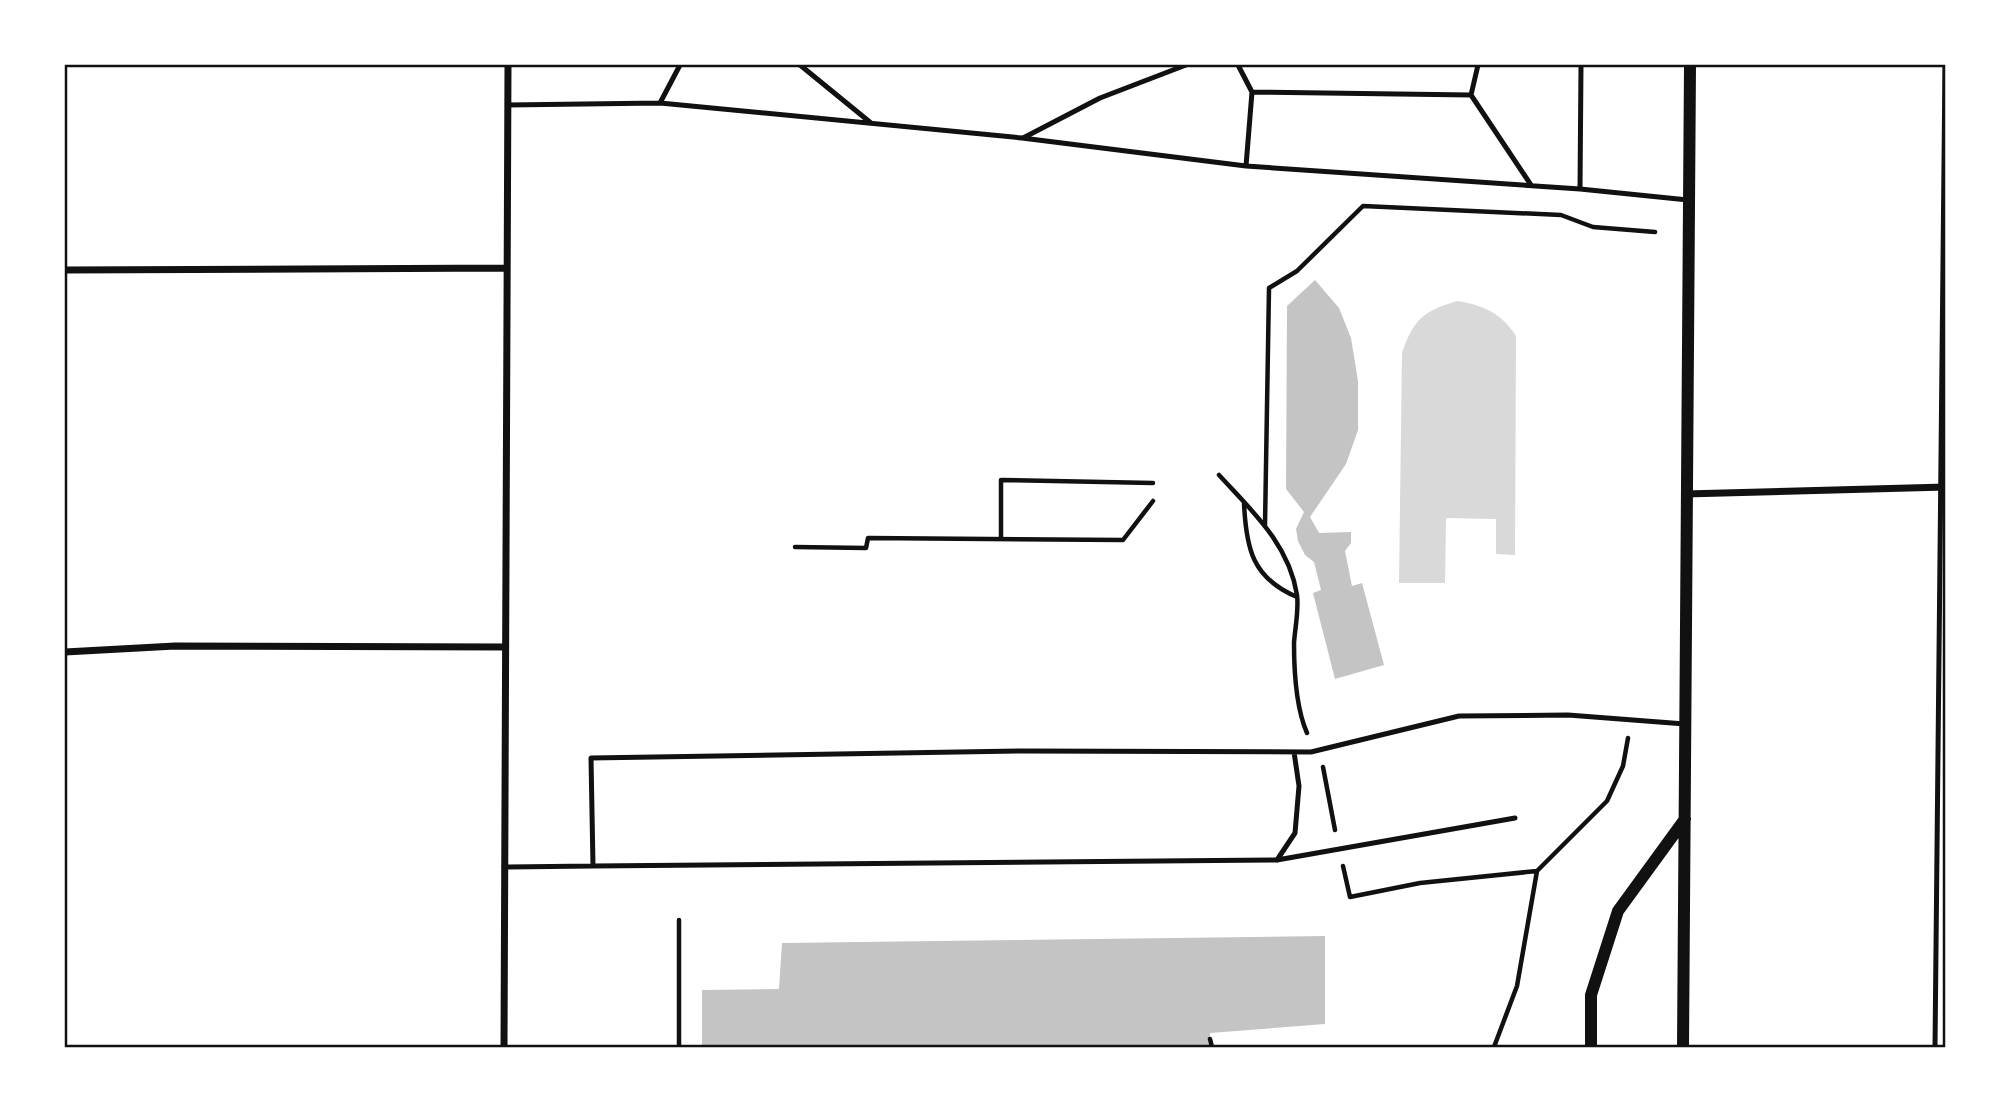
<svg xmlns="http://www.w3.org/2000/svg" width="2011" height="1112" font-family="'Roboto Condensed',sans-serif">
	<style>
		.water { fill: #d9d9d9 }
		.building { fill: #c4c4c4 }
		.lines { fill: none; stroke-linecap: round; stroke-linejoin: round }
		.path { stroke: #111; stroke-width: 4.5 }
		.service { stroke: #111; stroke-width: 5 }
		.minor { stroke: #111; stroke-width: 7 }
		.tertiary { stroke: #111; stroke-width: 12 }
		.neatline { fill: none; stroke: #111; stroke-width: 2.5 }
	</style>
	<rect width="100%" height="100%" fill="#fff"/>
	<path class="water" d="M1458 301C1485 306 1501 313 1516 336L1515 555 1496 554V519L1446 518 1445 583H1399L1402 353C1413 320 1424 310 1458 301Z"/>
	<path class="building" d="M1315 280 1339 308 1351 338 1358 381V430L1346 464 1310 517 1319 533 1351 532V543L1345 551 1352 586 1362 583 1384 665 1335 679 1313 593 1321 590 1314 562 1305 555 1298 541 1296 529 1304 512 1286 489 1287 306Z
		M1325 936V1024L1210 1033V1047H702V990L779 989 782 943Z"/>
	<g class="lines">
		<path class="path" d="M1219 475C1252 511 1289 544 1297 595 1299 610 1295 628 1294 643 1294 671 1296 708 1307 733
			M1244 503C1246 548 1252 578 1297 597
			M1265 525 1269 288 1297 271 1363 206 1561 215 1593 227 1655 232
			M1001 537V480L1153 483
			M795 547 866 548 868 538 1123 540 1153 501
			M1323 767 1335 830
			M1343 866 1350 897 1420 883 1537 871 1607 801 1623 766 1628 738
			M679 920V1047
			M1210 1039 1212 1047
			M1494 1047 1517 986 1537 871"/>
		<path class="service" d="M800 65 871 123
			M1238 65 1252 92 1246 166
			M1478 65 1471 95 1531 185
			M1252 92 1471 95
			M660 103 680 65
			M508 105 660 103 1022 138 1246 166 1580 189 1688 200
			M1023 138 1100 98 1186 65
			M1580 189 1581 65
			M1277 860 1295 833 1299 786 1294 752
			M593 866 1277 860 1515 818
			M504 867 593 866 591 758 1023 751 1311 752 1459 716 1568 715 1685 724
			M1935 1047 1945 65"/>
		<path class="minor" d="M65 270 507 268
			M1685 494 1946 487
			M65 652 175 646 505 647
			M504 1047 508 65"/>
		<path class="tertiary" d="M1591 1047V995L1618 911 1685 819
			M1683 1047 1690 65"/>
	</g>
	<rect width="2011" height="1112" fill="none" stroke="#ffffff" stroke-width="133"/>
	<rect x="66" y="66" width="1878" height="980" class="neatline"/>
</svg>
